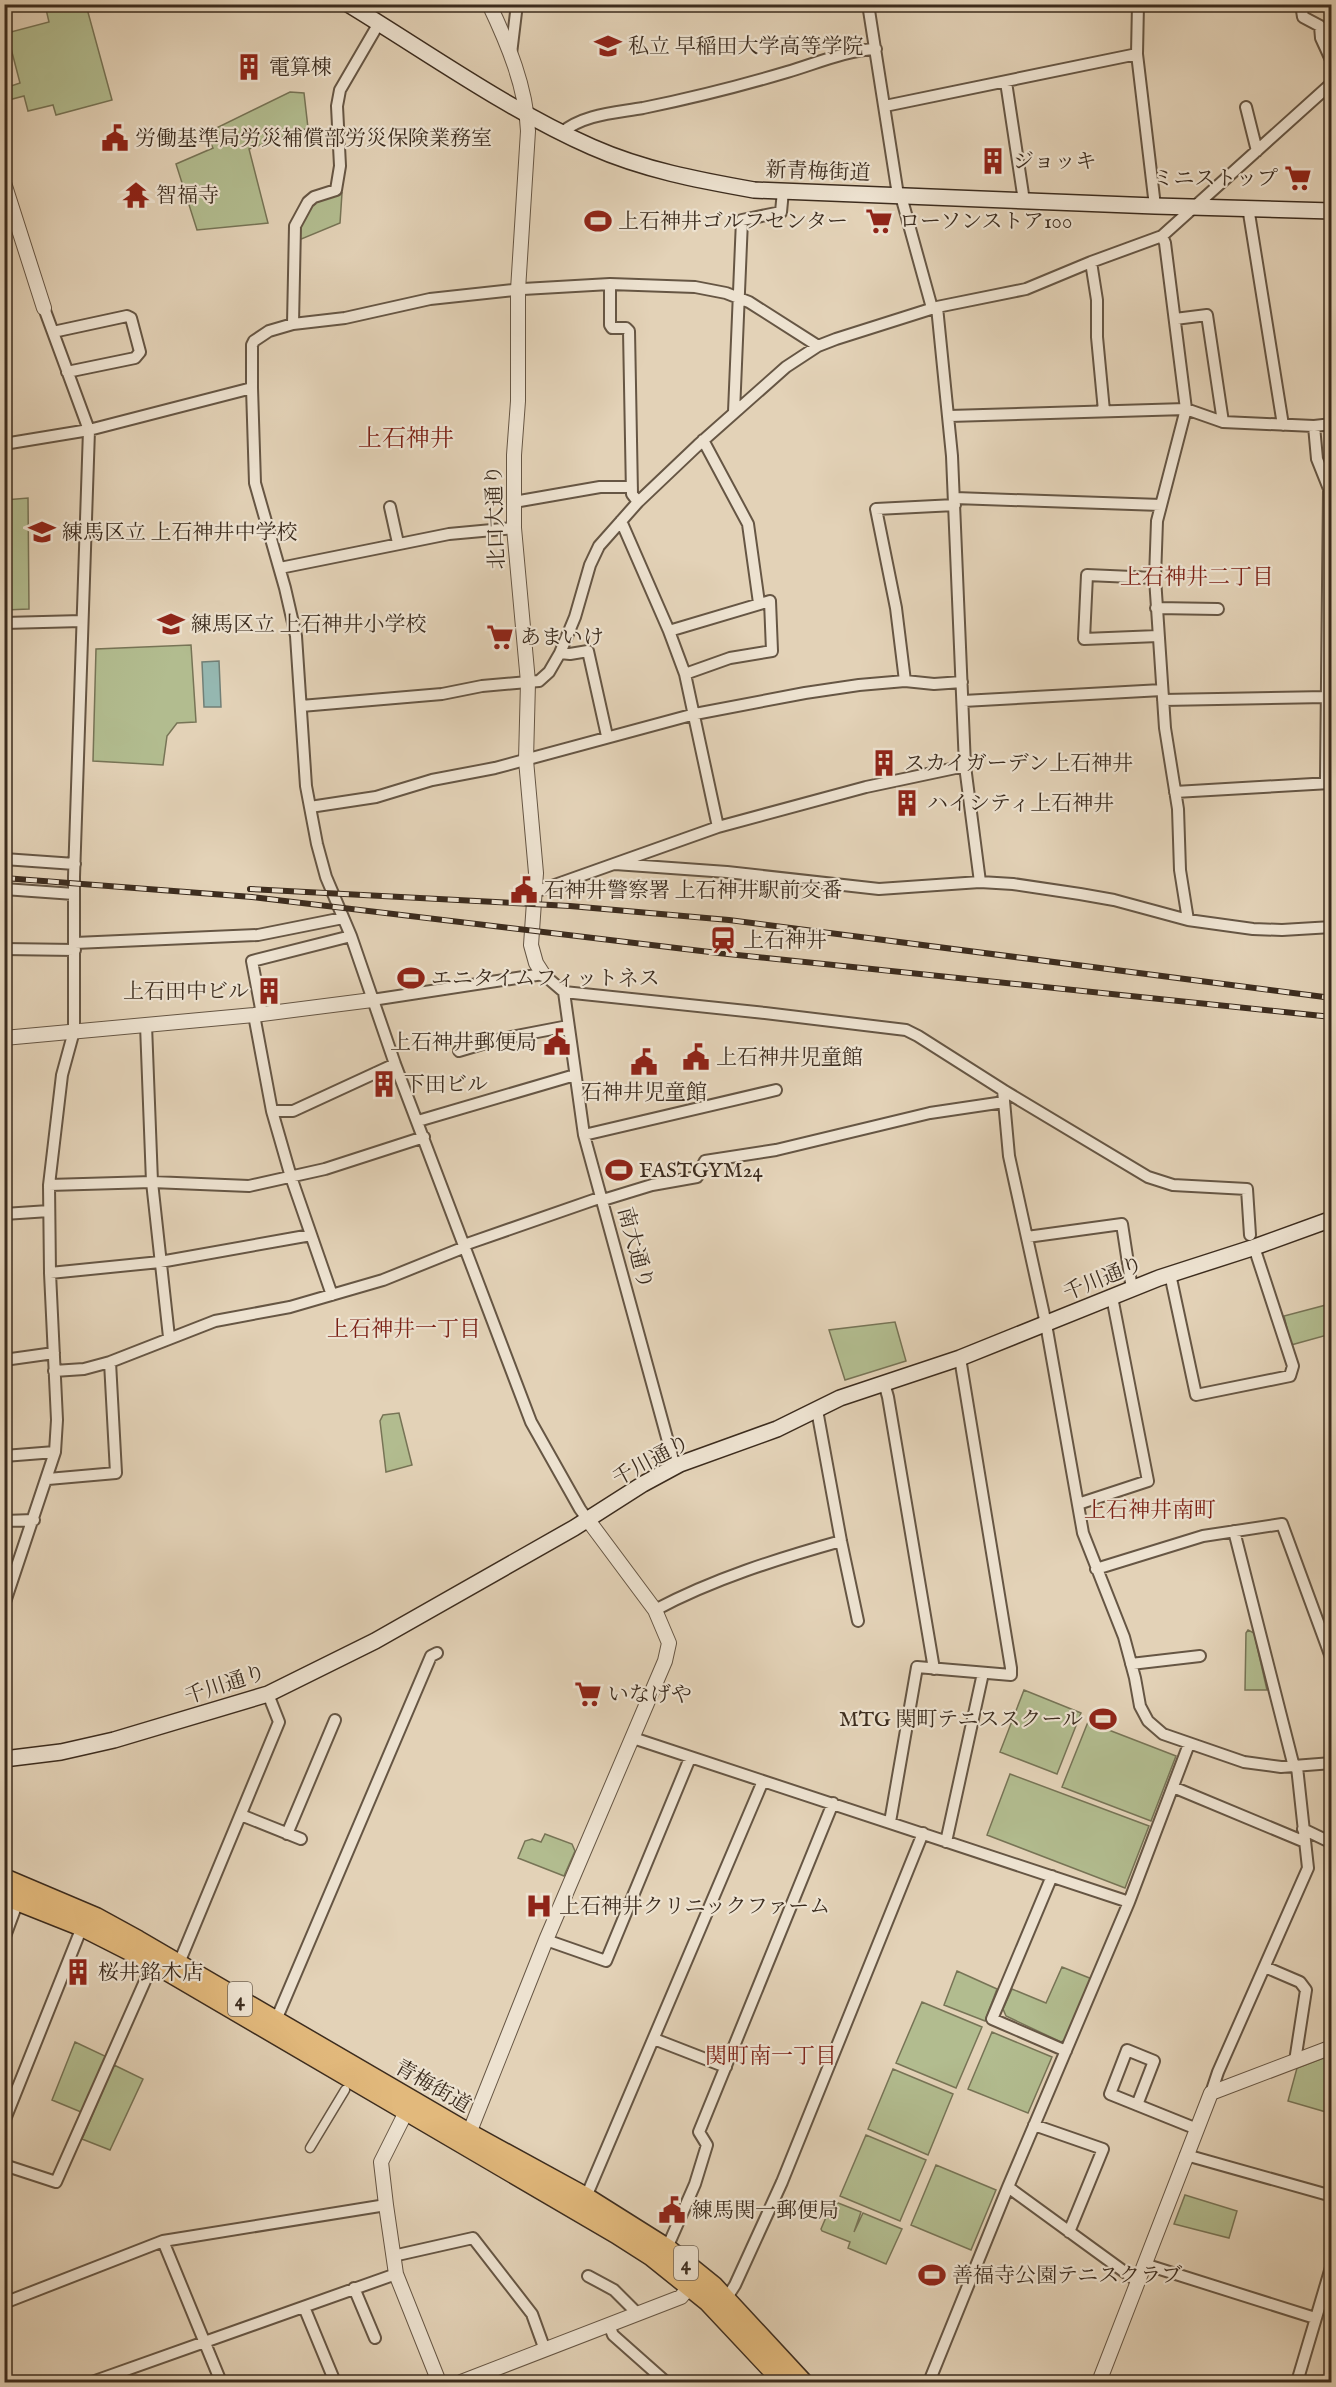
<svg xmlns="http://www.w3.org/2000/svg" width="1336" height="2387" font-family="'IM FELL English','Noto Serif JP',serif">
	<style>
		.green { fill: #b2bc8f; stroke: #777456; stroke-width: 1.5 }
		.water { fill: #95b7b0; stroke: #717f76; stroke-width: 1.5 }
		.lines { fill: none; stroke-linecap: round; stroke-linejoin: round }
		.pedestrian-casing { stroke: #665644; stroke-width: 11 }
		.minor-casing { stroke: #665644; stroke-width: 14 }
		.tertiary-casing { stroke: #665644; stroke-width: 16 }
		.secondary-casing { stroke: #3c2c1e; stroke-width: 18 }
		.primary-casing { stroke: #3c2c1e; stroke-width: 21 }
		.pedestrian { stroke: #ede2d0; stroke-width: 8 }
		.minor { stroke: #ede2d0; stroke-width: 10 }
		.tertiary { stroke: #ede2d0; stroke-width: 14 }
		.secondary { stroke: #ede2d0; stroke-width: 15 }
		.primary { stroke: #e2b97c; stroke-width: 18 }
		.rail-casing { stroke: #3c2c1e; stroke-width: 6 }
		.rail { stroke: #ede2d0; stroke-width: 4; stroke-dasharray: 11; stroke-linecap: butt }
		.labels { text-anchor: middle; stroke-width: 4.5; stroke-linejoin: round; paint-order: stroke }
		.shield { fill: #ede2d0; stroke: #716353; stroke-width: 1.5 }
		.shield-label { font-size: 20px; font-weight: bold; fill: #3c2c1e }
		.poi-label { font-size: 21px; fill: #3c2c1e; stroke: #ede2d0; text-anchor: start }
		.street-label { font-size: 21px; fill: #3c2c1e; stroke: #ede2d0 }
		.neighbourhood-label { font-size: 22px; fill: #7a1f14; stroke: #ede2d0 }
		.quarter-label { font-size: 24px; fill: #7a1f14; stroke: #ede2d0 }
	</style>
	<rect width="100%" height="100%" fill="#e3d2b7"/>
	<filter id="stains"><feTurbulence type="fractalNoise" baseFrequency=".00333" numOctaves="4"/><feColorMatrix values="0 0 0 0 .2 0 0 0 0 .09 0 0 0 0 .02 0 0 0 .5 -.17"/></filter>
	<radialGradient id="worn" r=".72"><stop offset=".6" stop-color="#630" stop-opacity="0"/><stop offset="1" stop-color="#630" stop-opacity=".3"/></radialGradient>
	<path class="green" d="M45 5H86L112 100 56 115 53 105 28 111 24 96 5 101V88L20 83 7 33 49 22Z
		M290 92 304 93 308 128 249 149 268 223 197 230 176 164 213 148 206 133Z
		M342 193 340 223 299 240C298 227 306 206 317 199 323 195 335 195 342 193Z
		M28 498 29 609 5 610V500Z
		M191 645 196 722 177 723 167 736 163 765 93 761 96 649Z
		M1326 1305 1331 1326V1334L1291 1345 1284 1316Z
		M895 1322 906 1361 845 1380 829 1330Z
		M399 1413 412 1465 386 1472 380 1421 383 1415Z
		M1248 1630 1254 1633 1267 1690H1245L1246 1633Z
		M1024 1690 1081 1713 1057 1774 1000 1752Z
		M1088 1722 1176 1756 1151 1821 1062 1787Z
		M1010 1774 1149 1826 1125 1888 987 1835Z
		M545 1834 572 1844 575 1851 564 1876 518 1858 525 1841 532 1839 541 1842Z
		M1062 1967 1092 1979 1065 2040 1061 2042 1006 2016 1003 2009 1012 1989 1046 2003Z
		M957 1971 997 1989 985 2021 944 2005Z
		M922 2002 982 2027 956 2088 896 2063Z
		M992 2032 1052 2057 1028 2113 968 2089Z
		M75 2042 107 2057 81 2112 52 2100Z
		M1331 2055V2089L1326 2112 1288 2101 1297 2068Z
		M114 2065 143 2079 110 2150 82 2139Z
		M893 2069 953 2094 928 2155 868 2129Z
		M866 2135 926 2160 900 2221 840 2196Z
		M936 2165 996 2190 971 2250 911 2225Z
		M1185 2195 1237 2211 1229 2238 1174 2224Z
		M833 2201 861 2212 854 2232 863 2213 902 2229 886 2264 848 2248 850 2242 822 2231 821 2229Z"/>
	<path class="water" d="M219 661 221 707H204L202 662Z"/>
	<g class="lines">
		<defs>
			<path id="pedestrian" d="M310 2148 345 2090"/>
			<path id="minor" d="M868 4 898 195
				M1138 4 1137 54 1155 206
				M1301 4 1303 17 1320 26 1321 38 1332 62
				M511 54 517 4
				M1006 82 1024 201
				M885 106 1137 54
				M1246 107 1257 151
				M561 133C584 114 615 113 643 108 692 98 740 86 787 72 815 64 846 50 876 49
				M901 196 932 308
				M1248 207 1283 425
				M4 227 16 224
				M1162 236 1165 243 1186 409 1157 521 1155 578 1165 728 1178 809 1180 870 1188 920
				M1091 262 1097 300V337L1104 411
				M610 284V325L612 328H626L629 331 632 494 638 502
				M937 307 952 456 965 766 980 882
				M1175 319 1207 315 1223 422
				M293 324 295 226 308 202 314 197 336 190 340 166 337 106 340 90 379 23
				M53 332 127 316 131 318 140 352 135 358 67 372
				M252 388V345L254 341 269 331 293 324 345 318 430 299 523 289 610 284 695 287 726 293 749 302 818 346
				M734 412 742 220 781 212 783 191
				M949 416 1186 409 1223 422 1314 426 1332 424
				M1314 426 1317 459 1329 489 1326 779 1332 784
				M703 440 748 524 759 603
				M4 444 89 430 252 388 255 483 285 588 296 636 306 786 317 844 326 877 351 936 395 1064 531 1422 580 1509 588 1520
				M955 498 1161 505
				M514 502 600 487H632
				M390 507 398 543
				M621 521 669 631 685 674 718 827
				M280 568 449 534 514 528
				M1155 578 1087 575 1084 639 1158 636
				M1156 608 1218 609
				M4 623 82 621
				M669 631 770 601 772 651 730 658 685 674
				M560 653 570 654 588 651 607 736
				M905 681 896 608 876 509 955 505
				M1163 700 1327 697
				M963 701 1162 690
				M301 706 442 694 482 686 539 681 549 672 560 653 575 617 590 565 599 546 638 502 698 445 786 367 818 346 836 339 937 307 1026 289 1091 262 1162 236 1332 83
				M1175 792 1330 783
				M310 807 376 797 432 780 495 768 695 714 805 693 859 685 905 681 934 684 962 682
				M4 859 75 864
				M615 864 727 872 879 889 980 882 1013 884 1080 894 1114 900 1188 920 1253 929 1282 930 1332 927
				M4 889 74 894
				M535 892 718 827 866 787 965 766
				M75 943 258 935 343 918
				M4 949 75 950
				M564 992 765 1013 906 1030 918 1036 1003 1090 1009 1156 1046 1324 1083 1533 1124 1637 1135 1678 1140 1706 1148 1721 1163 1734 1244 1762 1281 1767 1332 1763
				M372 1000 543 974 564 992 584 1135 675 1467
				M262 1014 252 961 351 936
				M254 1015 272 1111 291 1177 332 1295
				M146 1025 152 1182 169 1337
				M459 1051 496 1040 568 1026
				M1003 1090 1148 1177 1173 1185 1247 1189 1250 1235
				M272 1111H293L395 1064
				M418 1121 575 1075
				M584 1135 776 1090
				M49 1185 152 1182 249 1186 325 1169 424 1137
				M603 1200 652 1185 697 1177 705 1161 776 1150 930 1113 1004 1102
				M4 1214 49 1211
				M1027 1237 1122 1224 1132 1289
				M464 1245 602 1197
				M50 1273 160 1262 311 1235
				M1170 1274 1196 1395 1290 1376 1293 1366 1254 1247
				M4 1360 54 1353
				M54 1371 84 1369 110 1362 215 1321 290 1307 383 1280 465 1247
				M884 1383 888 1397 934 1669
				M817 1410 841 1541 858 1621
				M4 1456 55 1452
				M48 1479 116 1473 110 1362
				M1078 1504 1148 1481 1112 1297
				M4 1521 34 1520
				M1234 1531 1294 1767
				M1096 1569 1203 1536 1282 1524 1332 1660
				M4 1605 55 1452 57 1420 50 1273 49 1185 62 1075 74 1031V877L89 430 44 308
				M655 1610C713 1579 777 1559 841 1541
				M1131 1664 1200 1656
				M633 1738 1129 1902
				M1173 1787 1305 1842
				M241 1815 301 1839
				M890 1822 917 1667 1011 1675V1668L960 1358
				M1303 1829 1332 1843
				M287 1834 335 1720
				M946 1842 983 1673
				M1052 1876 992 2019 1066 2051
				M4 1939 18 1901
				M546 1940 606 1961 690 1758
				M179 1963 279 1722 268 1694
				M1265 1967 1300 1982 1306 1990 1295 2061
				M276 2020 431 1656 437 1653
				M654 2039 726 2067
				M1211 2093 1218 2072 1308 1868 1297 1767
				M1137 2105 1154 2061 1127 2050 1110 2094 1197 2129
				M4 2122 82 1927
				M1034 2125 1103 2149 1069 2232
				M1186 2155 1332 2196
				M4 2165 56 2182 153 1963
				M1008 2187 1137 2281
				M586 2197 763 1781
				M163 2241 221 2382
				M667 2248 695 2184 707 2145 699 2132 833 1803
				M393 2256 473 2238 532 2314 545 2350
				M1144 2264 1315 2318
				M588 2276 614 2290 638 2314
				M354 2288 375 2338
				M726 2299 735 2285 782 2182 923 1833
				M4 2303 163 2241 386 2205
				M304 2307 335 2382
				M609 2325 613 2335 666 2382
				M92 2382 396 2274
				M929 2382 1008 2187 1129 1902 1189 1744
				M1297 2382 1332 2264"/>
			<path id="tertiary" d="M489 4C508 44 526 87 528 131L518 290V401L514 455V528L528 682 526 760 536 873 531 945 536 963 543 974
				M4 183 44 308
				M4 1038 254 1015 372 1000
				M406 2112 381 2162 386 2205 396 2274 439 2382
				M466 2141 546 1940 665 1661 669 1643 655 1610 588 1520
				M461 2382 681 2297 695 2280
				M1099 2382 1211 2093 1332 2047"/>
			<path id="secondary" d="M348 4C427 52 508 110 592 147 644 170 698 180 754 190L1155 206 1332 211
				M4 1759 61 1752 114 1740 268 1694 375 1641 574 1528 643 1484 680 1464 777 1429 840 1398 960 1358 1159 1278 1252 1248 1332 1219"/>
			<path id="primary" d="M4 1878 96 1917 138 1940 469 2133 586 2197 667 2248 714 2286 803 2382
				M4 1896 82 1927 153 1963 616 2234 652 2257 708 2302 783 2382"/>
		</defs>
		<use href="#pedestrian" class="pedestrian-casing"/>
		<use href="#minor" class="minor-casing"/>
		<use href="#tertiary" class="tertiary-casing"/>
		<use href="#secondary" class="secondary-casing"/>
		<use href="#primary" class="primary-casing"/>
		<use href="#pedestrian" class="pedestrian"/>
		<use href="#minor" class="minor"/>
		<use href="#tertiary" class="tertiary"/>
		<use href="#secondary" class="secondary"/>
		<use href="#primary" class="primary"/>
		<defs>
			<path id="rail" d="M4 878 252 897 718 953 1332 1017
				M250 889 570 906 729 920 1332 998"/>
		</defs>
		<use href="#rail" class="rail-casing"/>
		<use href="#rail" class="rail"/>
	</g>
	<defs>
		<symbol id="school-bare" viewBox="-9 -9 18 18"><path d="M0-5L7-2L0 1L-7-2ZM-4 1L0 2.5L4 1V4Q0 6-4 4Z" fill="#8f2418" stroke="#ede2d0" stroke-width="2.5" paint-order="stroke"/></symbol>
		<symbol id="building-bare" viewBox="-9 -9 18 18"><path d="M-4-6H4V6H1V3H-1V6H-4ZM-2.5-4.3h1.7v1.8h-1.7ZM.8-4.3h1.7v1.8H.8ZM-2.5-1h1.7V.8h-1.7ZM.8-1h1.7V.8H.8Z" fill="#8f2418" stroke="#ede2d0" stroke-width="2.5" paint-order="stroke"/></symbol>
		<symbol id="civic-bare" viewBox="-9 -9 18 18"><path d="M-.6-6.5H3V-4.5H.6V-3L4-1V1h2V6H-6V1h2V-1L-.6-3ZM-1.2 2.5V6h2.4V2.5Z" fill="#8f2418" stroke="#ede2d0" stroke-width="2.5" paint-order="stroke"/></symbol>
		<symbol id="supermarket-bare" viewBox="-9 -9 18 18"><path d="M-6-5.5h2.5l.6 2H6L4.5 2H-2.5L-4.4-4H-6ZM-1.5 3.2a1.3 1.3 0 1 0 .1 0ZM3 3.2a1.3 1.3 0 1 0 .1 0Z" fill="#8f2418" stroke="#ede2d0" stroke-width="2.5" paint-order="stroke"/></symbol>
		<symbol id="temple-bare" viewBox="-9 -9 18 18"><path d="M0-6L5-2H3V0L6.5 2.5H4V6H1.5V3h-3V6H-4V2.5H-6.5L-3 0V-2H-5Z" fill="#8f2418" stroke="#ede2d0" stroke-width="2.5" paint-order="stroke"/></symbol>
		<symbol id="stadium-bare" viewBox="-9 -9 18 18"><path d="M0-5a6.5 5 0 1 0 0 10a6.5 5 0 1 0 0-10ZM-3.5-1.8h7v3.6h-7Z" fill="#8f2418" stroke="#ede2d0" stroke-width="2.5" paint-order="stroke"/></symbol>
		<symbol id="station-bare" viewBox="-9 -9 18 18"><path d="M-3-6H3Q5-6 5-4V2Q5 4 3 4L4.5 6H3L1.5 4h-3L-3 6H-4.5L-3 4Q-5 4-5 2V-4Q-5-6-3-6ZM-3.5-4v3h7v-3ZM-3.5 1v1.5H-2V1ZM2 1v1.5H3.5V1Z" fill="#8f2418" stroke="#ede2d0" stroke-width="2.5" paint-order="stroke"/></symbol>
		<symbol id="hospital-bare" viewBox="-9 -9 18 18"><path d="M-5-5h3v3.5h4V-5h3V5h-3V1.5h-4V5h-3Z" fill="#8f2418" stroke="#ede2d0" stroke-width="2.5" paint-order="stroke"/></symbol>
	</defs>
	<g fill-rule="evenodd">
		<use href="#school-bare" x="589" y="27" width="38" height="38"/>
		<use href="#building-bare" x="230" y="48" width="38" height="38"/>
		<use href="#civic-bare" x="96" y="119" width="38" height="38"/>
		<use href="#building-bare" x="974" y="142" width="38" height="38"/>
		<use href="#supermarket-bare" x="1279" y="159" width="38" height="38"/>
		<use href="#temple-bare" x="117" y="176" width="38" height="38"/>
		<use href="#stadium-bare" x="579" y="202" width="38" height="38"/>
		<use href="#supermarket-bare" x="860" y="202" width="38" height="38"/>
		<use href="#school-bare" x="23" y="513" width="38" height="38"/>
		<use href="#school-bare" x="152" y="605" width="38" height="38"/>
		<use href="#supermarket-bare" x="481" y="618" width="38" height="38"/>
		<use href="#building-bare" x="865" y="744" width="38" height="38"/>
		<use href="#building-bare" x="888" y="784" width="38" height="38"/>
		<use href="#civic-bare" x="505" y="871" width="38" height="38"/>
		<use href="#station-bare" x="704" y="921" width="38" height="38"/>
		<use href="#stadium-bare" x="392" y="959" width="38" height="38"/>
		<use href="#building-bare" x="250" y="972" width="38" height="38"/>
		<use href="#civic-bare" x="538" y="1023" width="38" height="38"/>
		<use href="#civic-bare" x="677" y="1038" width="38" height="38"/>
		<use href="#civic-bare" x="625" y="1043" width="38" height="38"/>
		<use href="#building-bare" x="365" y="1065" width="38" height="38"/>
		<use href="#stadium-bare" x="600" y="1151" width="38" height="38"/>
		<use href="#supermarket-bare" x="569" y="1675" width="38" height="38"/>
		<use href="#stadium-bare" x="1084" y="1700" width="38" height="38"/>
		<use href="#hospital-bare" x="520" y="1887" width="38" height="38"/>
		<use href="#building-bare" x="59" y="1953" width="38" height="38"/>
		<use href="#civic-bare" x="653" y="2191" width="38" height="38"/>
		<use href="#stadium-bare" x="913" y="2256" width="38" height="38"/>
	</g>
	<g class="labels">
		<g class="shield">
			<rect x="228" y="1982" width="24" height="34" rx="4.5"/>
			<rect x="674" y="2246" width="24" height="34" rx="4.5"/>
		</g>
		<g class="shield-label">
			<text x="240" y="2006">4</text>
			<text x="686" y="2270">4</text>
		</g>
		<g class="poi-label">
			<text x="628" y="53">私立 早稲田大学高等学院</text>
			<text x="269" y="74">電算棟</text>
			<text x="135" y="145">労働基準局労災補償部労災保険業務室</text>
			<text x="1013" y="168">ジョッキ</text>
			<text x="1278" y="185" text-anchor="end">ミニストップ</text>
			<text x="156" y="202">智福寺</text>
			<text x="618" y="228">上石神井ゴルフセンター</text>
			<text x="899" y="228">ローソンストア100</text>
			<text x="62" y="539">練馬区立 上石神井中学校</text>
			<text x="191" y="631">練馬区立 上石神井小学校</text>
			<text x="520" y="644">あまいけ</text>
			<text x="904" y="770">スカイガーデン上石神井</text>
			<text x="927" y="810">ハイシティ上石神井</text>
			<text x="544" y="897">石神井警察署 上石神井駅前交番</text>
			<text x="743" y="947">上石神井</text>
			<text x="431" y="985">エニタイムフィットネス</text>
			<text x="249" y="998" text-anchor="end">上石田中ビル</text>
			<text x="537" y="1049" text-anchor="end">上石神井郵便局</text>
			<text x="716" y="1064">上石神井児童館</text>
			<text x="404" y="1091">下田ビル</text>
			<text x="644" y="1099" text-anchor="middle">石神井児童館</text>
			<text x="639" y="1177">FASTGYM24</text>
			<text x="608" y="1701">いなげや</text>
			<text x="1083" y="1726" text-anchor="end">MTG 関町テニススクール</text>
			<text x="559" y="1913">上石神井クリニックファーム</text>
			<text x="98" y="1979">桜井銘木店</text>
			<text x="692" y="2217">練馬関一郵便局</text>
			<text x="952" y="2282">善福寺公園テニスクラブ</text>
		</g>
		<g class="street-label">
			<text transform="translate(818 171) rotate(2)" y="7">新青梅街道</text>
			<text transform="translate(495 517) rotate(-92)" y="7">北口大通り</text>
			<text transform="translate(636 1248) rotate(75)" y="7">南大通り</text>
			<text transform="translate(1103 1278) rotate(-22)" y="7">千川通り</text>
			<text transform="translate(651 1460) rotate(-28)" y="7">千川通り</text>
			<text transform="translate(225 1684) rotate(-18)" y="7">千川通り</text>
			<text transform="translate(433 2086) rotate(30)" y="7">青梅街道</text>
		</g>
		<g class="neighbourhood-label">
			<text x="1197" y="584">上石神井二丁目</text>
			<text x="404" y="1336">上石神井一丁目</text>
			<text x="1150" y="1517">上石神井南町</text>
			<text x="771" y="2063">関町南一丁目</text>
		</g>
		<g class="quarter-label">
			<text x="406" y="446">上石神井</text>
		</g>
	</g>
	<rect width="1336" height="2387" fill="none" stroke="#e3d2b7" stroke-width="24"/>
	<rect x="6" y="6" width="1324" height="2375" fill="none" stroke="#3c2c1e" stroke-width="3"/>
	<rect x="12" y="12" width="1312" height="2363" fill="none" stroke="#3c2c1e" stroke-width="1.5"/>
	<rect width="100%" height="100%" filter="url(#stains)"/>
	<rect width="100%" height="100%" fill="url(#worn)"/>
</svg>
